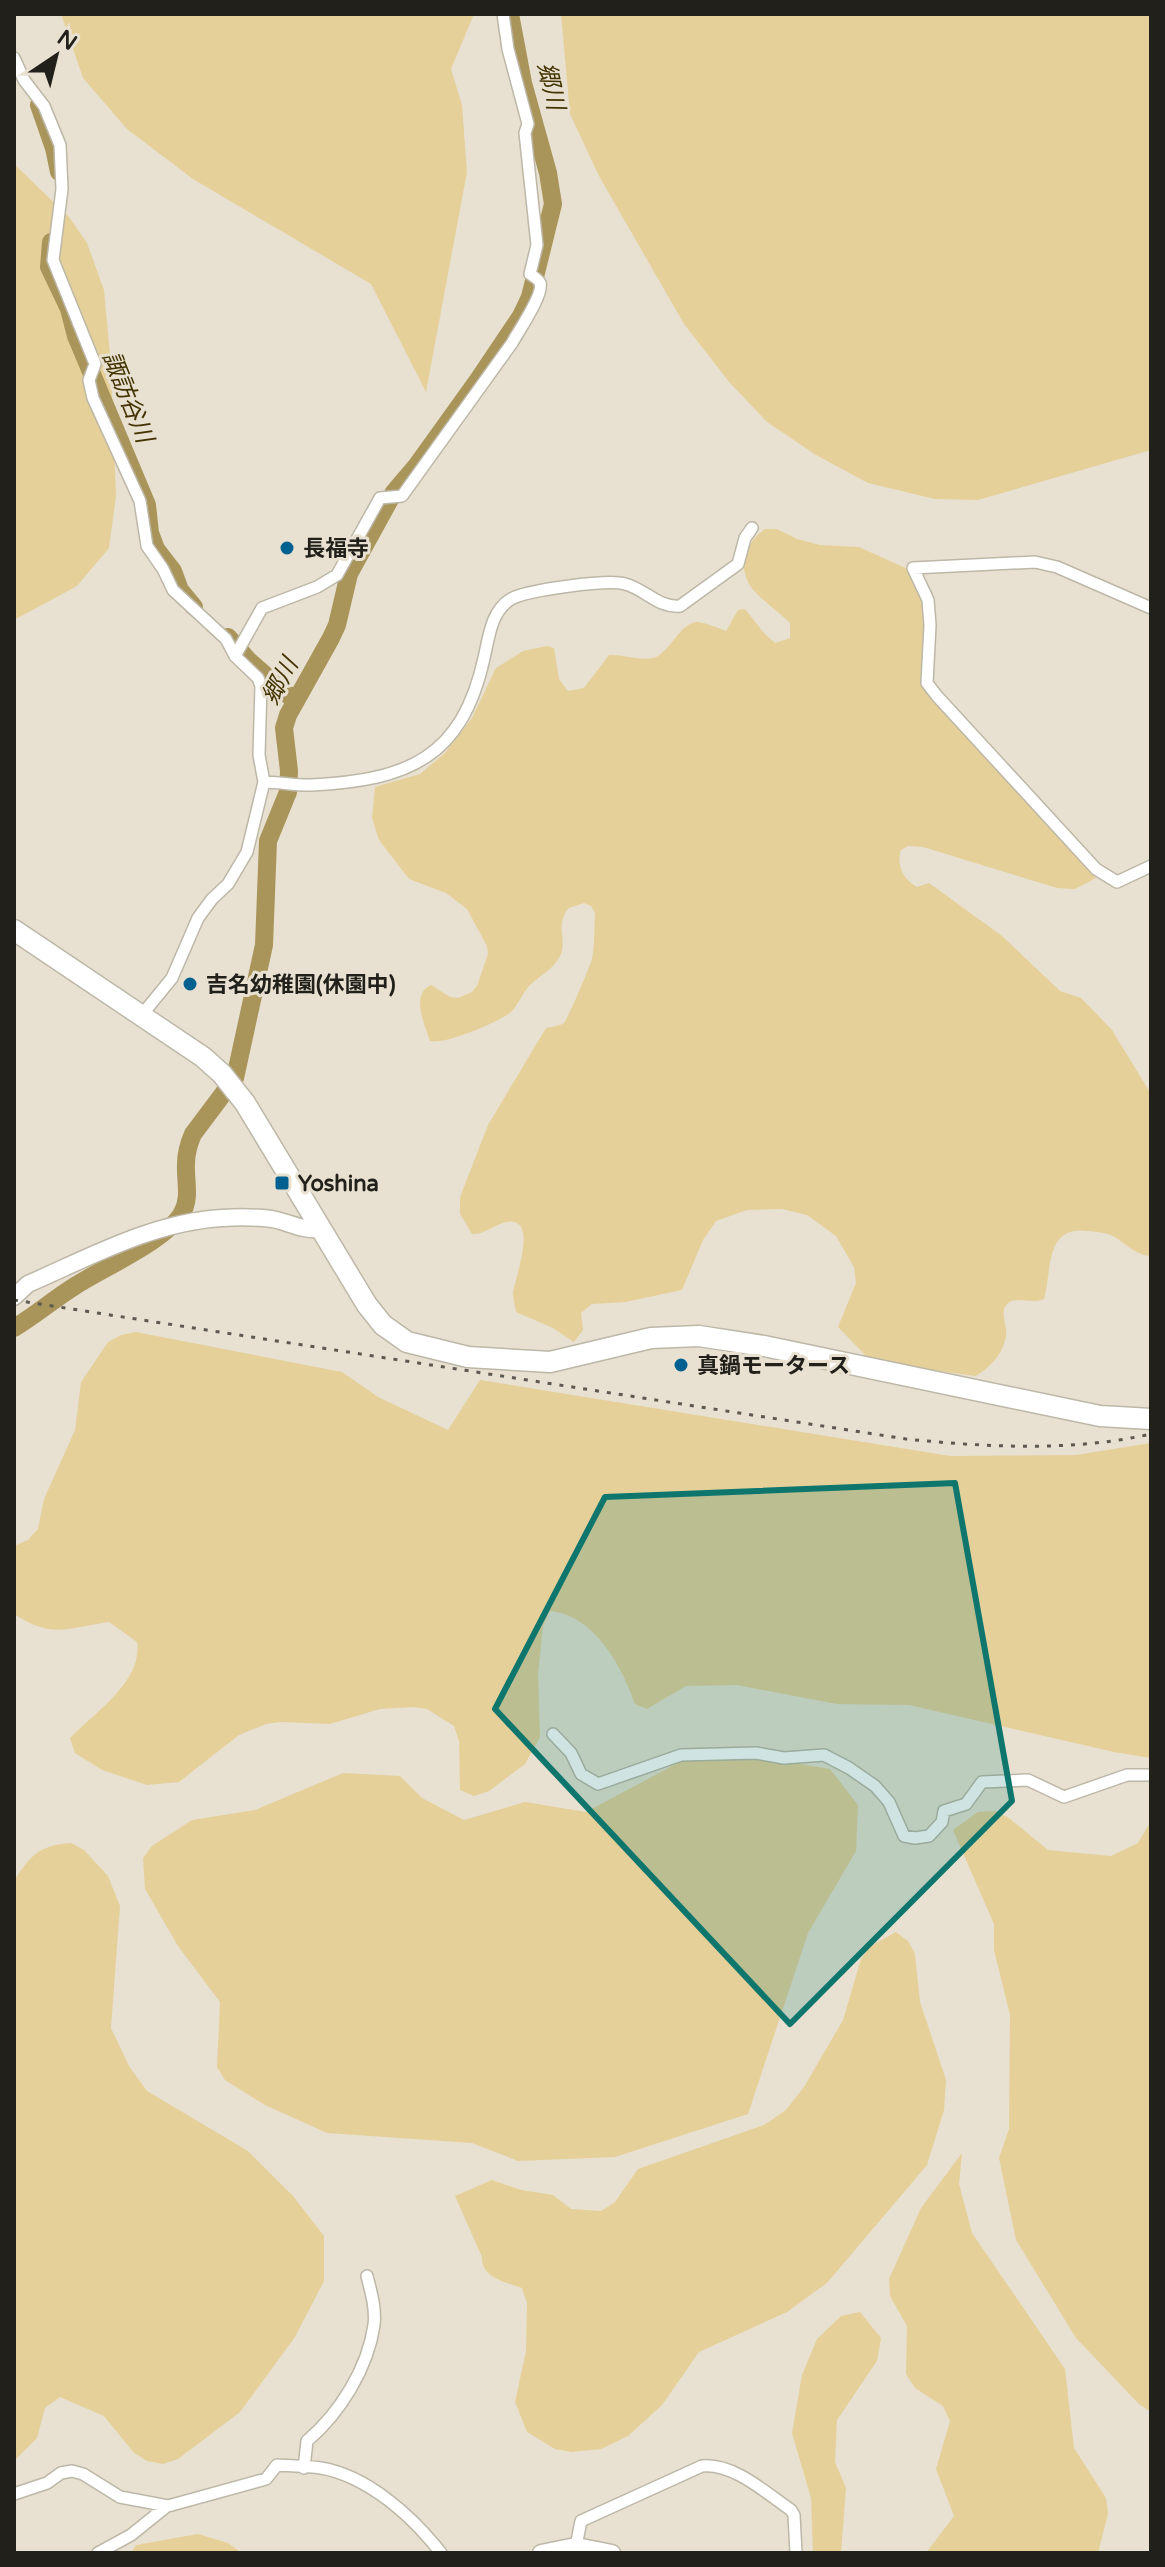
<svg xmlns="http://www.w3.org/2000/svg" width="1165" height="2567" font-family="'Varela Round','Noto Sans JP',sans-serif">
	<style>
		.green { fill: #e5d099 }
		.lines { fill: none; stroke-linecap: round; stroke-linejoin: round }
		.river { stroke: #a9945a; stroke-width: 18 }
		.street-casing { stroke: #bdb7a7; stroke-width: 14 }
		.secondary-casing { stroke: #bdb7a7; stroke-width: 19 }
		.highway-casing { stroke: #bdb7a7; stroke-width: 23 }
		.street { stroke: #fff; stroke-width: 11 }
		.secondary { stroke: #fff; stroke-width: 16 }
		.highway { stroke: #fff; stroke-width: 20 }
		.rail { stroke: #5e5a51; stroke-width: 3; stroke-dasharray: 4 8; stroke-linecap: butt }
		.marked { fill: #0f766e; fill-opacity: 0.2; stroke: #0f766e; stroke-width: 6; stroke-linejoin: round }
		.poi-dot { fill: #006190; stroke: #e8e1d1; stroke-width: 3 }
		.labels { text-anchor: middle; stroke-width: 6; stroke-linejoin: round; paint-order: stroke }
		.poi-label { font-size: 22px; font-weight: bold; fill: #22201a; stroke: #e8e1d1; text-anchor: start }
		.water-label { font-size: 24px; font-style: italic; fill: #423300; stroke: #e8e1d1 }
	</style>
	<rect width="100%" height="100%" fill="#e8e1d1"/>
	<path class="green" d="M61 14H474L451 69 462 105 467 172 426 392 371 284 193 179 127 129 83 78Z
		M561 14H1151V450L978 500 935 499 868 483 816 455 767 422 730 383 684 324 599 176 570 114Z
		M14 164 69 217 87 243 104 290 111 365 116 496 109 548 77 586 14 620Z
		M765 529H777L797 539 820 545 859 547 910 570 927 605 934 697 1096 878 1075 889 1057 888 923 847 908 846 901 850C896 864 903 880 917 887L929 883 1002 936 1060 991 1081 998 1112 1030 1151 1094V1256C1137 1256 1125 1243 1113 1236 1105 1232 1097 1232 1088 1231 1044 1225 1052 1272 1044 1299 1032 1305 1016 1295 1007 1304 999 1313 1008 1326 1006 1336 1003 1354 990 1368 975 1376L877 1362 869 1359 838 1327 856 1283 854 1267 836 1236 807 1215 782 1209 747 1210 716 1221 703 1240 682 1290 625 1302 592 1304 581 1313 583 1330 574 1342 553 1328 516 1312C515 1305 513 1299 513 1293 515 1279 535 1226 514 1222 500 1219 486 1235 472 1234L460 1214V1197L488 1125 546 1028C552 1027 559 1026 564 1023 567 1020 591 965 592 958 595 944 594 928 595 913L591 906 584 903 569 908C554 925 568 940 560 956 554 969 539 976 529 986 522 994 518 1005 511 1012 499 1022 445 1045 430 1041 425 1025 410 994 431 985L450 997 458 998 472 992 477 986 488 954 487 946 467 909 446 893 409 879 379 840 372 818 375 787 420 774 445 753 472 718 496 668 523 651 547 646 554 648 559 679 568 691 584 688 609 655C623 654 648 663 658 656 670 649 681 624 696 622 704 622 718 628 726 631L738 610 745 609 764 633 775 643 790 638V623C780 613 755 595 749 584 737 561 747 542 765 529Z
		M136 1332 342 1372 378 1397 448 1430 480 1380 950 1456 1076 1455 1151 1443V1758L1114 1752 909 1705 837 1704 737 1685 686 1686 647 1709 635 1704C622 1666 594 1615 550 1611L543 1626 538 1674 540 1737 525 1764 489 1791 474 1796 460 1790 459 1741 454 1726 427 1709 413 1707 380 1709 330 1724 281 1722 266 1724 239 1735 179 1782 147 1785 102 1770 75 1753 70 1738C95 1712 143 1681 137 1642L109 1622C67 1628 52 1639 14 1614V1546L28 1540 38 1529 44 1499 75 1430 81 1382 108 1342 121 1335Z
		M689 1757 769 1759 830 1769 858 1805 856 1851 808 1933 748 2114 615 2157 518 2161 472 2143 327 2133 265 2105 225 2080 217 2067 220 2002 178 1946 145 1889 143 1858 152 1846 192 1820 255 1810 343 1773 400 1776 422 1798 464 1820 525 1802 586 1812Z
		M995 1811 1009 1818 1048 1850 1111 1856 1138 1843 1151 1821V2412L1139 2404 1076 2338 1016 2240 999 2158 1009 2129 1010 2015 994 1950V1924L953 1830 978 1812Z
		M71 1843 84 1850 108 1876 120 1906 111 2028 129 2066 147 2091 248 2151 293 2196 324 2236V2281L295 2337 240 2412 178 2459 163 2464 147 2461 134 2453 104 2416 60 2397 45 2408 37 2438 14 2461V1881C30 1856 39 1845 71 1843Z
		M896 1932 908 1941 915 1954 920 2002 946 2080 944 2110 927 2165 827 2283 787 2312 699 2352 662 2405 628 2436 601 2449 571 2452 555 2449 527 2432 515 2402 526 2351 527 2303 522 2288C506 2282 481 2278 482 2257L455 2196 492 2180 521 2190 553 2195 571 2209 601 2211 615 2202 638 2169 764 2125 786 2110 804 2087 843 2020 861 1959 869 1947Z
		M962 2153 959 2184 972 2233 1065 2369 1074 2448 1106 2498 1108 2514 1098 2553H926L954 2516 936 2469 950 2421 943 2406 915 2388 906 2374 907 2326 890 2296 889 2279 921 2208Z
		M860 2312 881 2338 877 2361 837 2420 835 2462 846 2488 841 2553H813L811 2498 792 2433 802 2375 817 2339 841 2316Z
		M198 2534 228 2543 242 2553H131L136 2545Z"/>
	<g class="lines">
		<path class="river" d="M39 105 54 148 59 172
			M51 242 49 267 69 309 76 336 147 505 150 533 156 549 173 571 180 590 194 607
			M228 637 248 660 295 701
			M14 1328C36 1315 54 1299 75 1286 103 1268 167 1240 182 1213 191 1197 185 1181 186 1164 186 1154 189 1143 193 1134L235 1078 264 945 268 841 288 792 289 771 284 728 288 715 331 638 337 625 349 574 394 492 417 465 478 380 521 316 530 297 553 204 548 173 523 83 510 14"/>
		<defs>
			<path id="street" d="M14 58 24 80 44 106 60 145 62 189 53 260 95 364 89 380 93 398 140 501 147 546 163 569 173 590 226 639 235 656 258 678 261 686 259 755 264 782 247 852 228 884 212 899 198 918 172 978 141 1016
				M1151 608 1057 567 1035 562 913 568 928 600 930 625 927 683 937 696 1096 869 1117 882 1151 866
				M235 656 262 608 317 587 337 575 380 498 402 496 512 343C518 332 544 294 540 283 539 280 533 276 530 274L537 245 525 133 528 124 508 49 503 14
				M264 782C280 782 296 786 312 785 408 780 462 758 484 658 489 637 491 611 511 599 527 590 608 579 625 584 645 589 658 608 680 606L738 564 745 538 752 528
				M553 1734 571 1753 581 1774 598 1784 681 1755 756 1753 784 1758 824 1755 849 1768 875 1786 889 1802 904 1836 915 1838 929 1836 942 1822 944 1811 966 1804 982 1782 1028 1780 1064 1797 1127 1775H1151
				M304 2468 307 2441C340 2413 368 2368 374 2325 376 2308 371 2292 367 2276
				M14 2494 47 2483 61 2473 72 2471 83 2474 120 2497 168 2506 266 2479 277 2465C292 2466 307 2466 321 2468 368 2476 413 2517 441 2553
				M576 2546 581 2521 702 2466C734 2463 766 2493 791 2510L794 2515 796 2553
				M98 2553 131 2535 167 2506"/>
			<path id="secondary" d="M14 1297 28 1284C90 1257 153 1222 222 1218 238 1217 255 1217 272 1219 288 1222 303 1231 320 1229
				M541 2553 576 2546 612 2553"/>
			<path id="highway" d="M14 930 203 1057 222 1074 245 1103 367 1305 383 1325 407 1342 468 1357 550 1362 651 1338 699 1336 764 1346 1100 1416 1151 1419"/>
		</defs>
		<use href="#street" class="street-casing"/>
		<use href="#secondary" class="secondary-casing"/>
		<use href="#highway" class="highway-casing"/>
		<use href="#street" class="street"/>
		<use href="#secondary" class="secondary"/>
		<use href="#highway" class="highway"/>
		<path class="rail" d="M14 1300 906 1439C986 1447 1071 1452 1151 1434"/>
	</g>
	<path class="marked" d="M955 1483 1012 1801 790 2024 495 1709 605 1497Z"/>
	<g class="poi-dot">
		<circle cx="287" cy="548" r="8"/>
		<circle cx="190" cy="984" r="8"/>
		<rect x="274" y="1175" width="16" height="16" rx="4"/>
		<circle cx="681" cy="1365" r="8"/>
	</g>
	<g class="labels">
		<g class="poi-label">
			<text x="303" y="556">長福寺</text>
			<text x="206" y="992">吉名幼稚園(休園中)</text>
			<text x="298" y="1191">Yoshina</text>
			<text x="697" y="1373">真鍋モータース</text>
		</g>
		<g class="water-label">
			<text transform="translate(551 86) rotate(77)" y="8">郷川</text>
			<text transform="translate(128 397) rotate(68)" y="8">諏訪谷川</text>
			<text transform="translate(280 681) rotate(-62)" y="8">郷川</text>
		</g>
	</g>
	<rect width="1165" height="2567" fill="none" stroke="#22201a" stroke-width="32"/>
	<g transform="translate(56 56) rotate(35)" stroke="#e8e1d1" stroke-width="6" paint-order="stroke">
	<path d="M0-6L14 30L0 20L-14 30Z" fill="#22201a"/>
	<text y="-12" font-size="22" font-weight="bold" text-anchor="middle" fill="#22201a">N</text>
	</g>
</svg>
